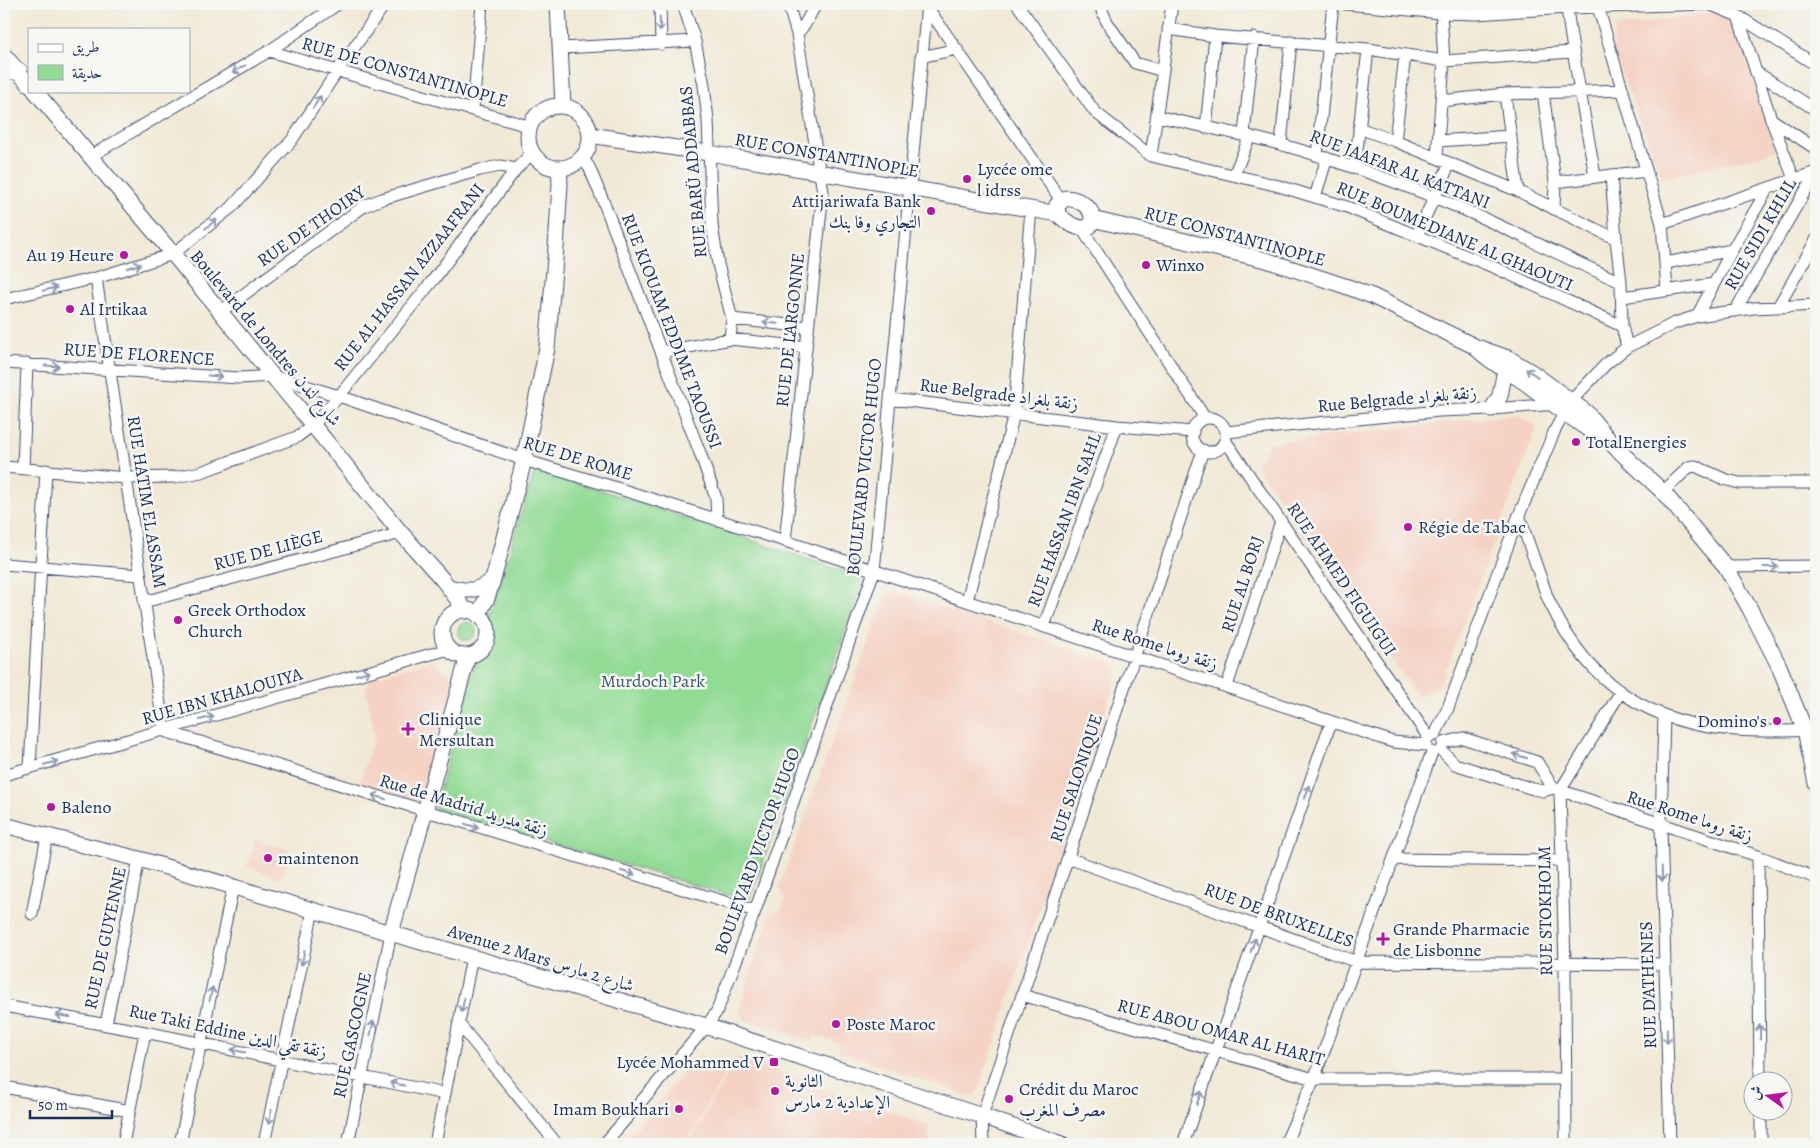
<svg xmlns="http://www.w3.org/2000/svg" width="1820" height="1148" font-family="Alegreya,Amiri,serif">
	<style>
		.built { fill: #f5d2c3 }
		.green { fill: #92db95; stroke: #56857a }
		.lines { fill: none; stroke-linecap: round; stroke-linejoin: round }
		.street-casing { stroke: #3b4b70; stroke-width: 13 }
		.secondary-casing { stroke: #3b4b70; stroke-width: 17 }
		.primary-casing { stroke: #3b4b70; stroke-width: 19 }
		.street { stroke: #fff; stroke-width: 11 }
		.secondary { stroke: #fff; stroke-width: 15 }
		.primary { stroke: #fff; stroke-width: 18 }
		.oneway { stroke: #8d97ae }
		.poi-dot { fill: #b5179e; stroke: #f6f6f2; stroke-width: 2 }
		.labels { text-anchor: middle; stroke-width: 5; stroke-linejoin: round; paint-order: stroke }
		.street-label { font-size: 18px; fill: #1b2f5e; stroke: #f6f6f2 }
		.poi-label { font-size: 18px; fill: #1b2f5e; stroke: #f6f6f2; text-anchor: start }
		.park-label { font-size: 18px; fill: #395a6c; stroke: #f6f6f2 }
	</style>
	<rect width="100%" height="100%" fill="#f6f6f2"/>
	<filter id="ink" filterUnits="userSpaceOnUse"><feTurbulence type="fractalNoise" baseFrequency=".02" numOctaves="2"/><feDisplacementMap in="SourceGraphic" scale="10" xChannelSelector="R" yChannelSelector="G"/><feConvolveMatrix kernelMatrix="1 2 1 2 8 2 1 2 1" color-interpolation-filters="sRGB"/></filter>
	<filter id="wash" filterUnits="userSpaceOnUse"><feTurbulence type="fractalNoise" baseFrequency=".0096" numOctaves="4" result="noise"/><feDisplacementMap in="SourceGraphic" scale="20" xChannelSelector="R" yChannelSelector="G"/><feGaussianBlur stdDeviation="1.12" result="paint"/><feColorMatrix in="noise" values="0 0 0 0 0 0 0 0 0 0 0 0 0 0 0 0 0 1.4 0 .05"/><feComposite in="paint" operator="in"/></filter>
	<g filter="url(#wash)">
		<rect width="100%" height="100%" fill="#f1e9d5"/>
		<path class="built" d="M1718 11 1737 25 1776 150 1762 155 1662 178 1613 51 1615 28Z
			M1518 414 1537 427 1440 686 1417 696 1257 466 1269 443Z
			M895 592 1113 663 1118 672 978 1092 972 1097 838 1051 840 1043 815 1035 813 1042 744 1019 739 1010 770 914 780 910 783 904 785 897 779 888 886 594Z
			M431 660 451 676 453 694 421 805 359 785 375 735 366 689 371 678Z
			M255 840 290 849 282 879 247 867Z
			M700 1055 725 1074 685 1144H622Z
			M737 1057 928 1125 930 1144H688Z"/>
		<path class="green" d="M535 470 616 495 864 578 749 901 434 809 476 660C494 652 499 635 489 617Z
			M458 631a9 9 0 1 1 18 0a9 9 0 1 1-18 0Z"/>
	</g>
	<g filter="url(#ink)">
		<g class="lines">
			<defs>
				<path id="street" d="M660 4 661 44
					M683 4 695 41 704 85 708 120 712 225 718 264 732 319 730 339
					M925 4 1061 200
					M1017 4 1095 112 1151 156 1279 186 1347 207 1498 269 1622 326
					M1102 4V11L1107 22 1135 63 1163 71
					M1346 4 1441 13 1477 14 1567 8 1709 4 1738 16 1816 65
					M1598 7 1662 224 1667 290
					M1567 8C1574 65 1586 121 1595 177
					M1738 16 1771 119 1794 179
					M1168 29 1215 36 1368 49 1444 61 1572 52
					M797 34 805 24 816 4
					M562 48 695 41
					M269 51 531 127
					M921 57 957 49
					M1756 72 1816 110
					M1543 92 1555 182 1554 209
					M1505 94 1518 191
					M1441 101 1505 94 1623 90
					M473 109 482 4
					M1157 116C1211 129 1266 138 1319 156 1372 173 1425 192 1476 215 1525 237 1572 261 1621 282
					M1771 119 1816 149
					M1206 128 1215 36
					M1359 128 1395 141 1518 191 1616 239
					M1244 134 1254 38
					M1395 141 1405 55
					M1438 141 1511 136
					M1281 144 1291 42
					M1317 155 1333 4
					M91 156 269 51 338 4
					M1151 156 1172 4
					M1437 157 1444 61 1441 13
					M582 158 589 167 604 203 700 453 716 498 717 520
					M1355 168 1368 49
					M1234 175 1250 136
					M1611 175 1616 239 1621 282 1622 326 1627 347
					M1555 182 1646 171
					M1315 197 1327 158
					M1662 224 1816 172
					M1082 229 1205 418
					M1417 235 1450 163
					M1666 263 1732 250
					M96 278 164 731 755 911
					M1622 297 1714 284
					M4 299 96 278 173 254 232 207 292 140 338 70 385 4
					M1778 307 1816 240
					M1735 311 1810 183 1813 173
					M220 312 364 206 382 199 480 170 500 166 516 169
					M1697 316 1732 250 1767 190
					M732 319 808 327
					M662 352 730 339 806 347
					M4 363 239 378 273 376 339 396 524 460 620 489 785 541 1393 742 1426 745
					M891 399 1117 426 1193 432
					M1192 435a17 17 0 1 1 34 0a17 17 0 1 1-34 0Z
					M1226 432 1439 411 1492 409 1557 404
					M1225 440 1429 738
					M4 467 126 478 176 477 201 472 297 437 314 424 339 396 434 279 516 169 533 152
					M23 468 27 364
					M1663 492 1689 467 1695 466 1724 479 1739 483H1816
					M1519 515C1526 536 1533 556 1540 576 1544 586 1546 596 1551 605 1588 683 1650 725 1736 730 1763 732 1790 731 1816 730
					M785 541 823 192 797 34 788 4
					M4 564 140 575
					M1726 567 1816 566
					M967 601 1014 414 1031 209
					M144 602 401 533
					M1044 626 1117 426
					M1227 686 1281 521
					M1664 716 1661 825 1670 1144
					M1435 735 1448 708 1519 515 1555 430 1571 401 1606 364 1627 347 1675 323 1697 316 1754 308 1816 305
					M1443 743 1463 738 1537 762 1553 788
					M1441 750 1455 764 1533 789 1543 791 1553 788 1758 856 1816 878
					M30 768 46 470
					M4 775 449 649
					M1758 856 1760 1080
					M1068 858 1357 962 1665 964
					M1394 859 1562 861
					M32 914 47 836
					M1022 995 1314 1079H1564
					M4 1006 145 1032 445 1094
					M106 1024 139 859
					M459 1024 557 1144
					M4 1087 130 1111
					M1761 1110V1144
					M123 1144 145 1032
					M180 1144 233 886
					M264 1144 313 910
					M348 1144 391 933
					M435 1144 472 957
					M604 1144 706 1027 717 1011 755 911 874 571 927 4
					M983 1144 982 1116 1203 450
					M1183 1144 1331 722
					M1285 1144 1314 1079 1432 752
					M1566 1144 1565 964 1560 791 1620 693"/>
				<path id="secondary" d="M558 4 563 106
					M4 55 29 84
					M35 91 173 254 401 533 443 580 466 611
					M528 137a31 31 0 1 1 62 0a31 31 0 1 1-62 0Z
					M590 135 709 153 1058 214
					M1066 198C1080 199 1100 211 1089 227 1077 231 1066 222 1058 214L1057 205Z
					M1092 219 1266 260 1348 287 1372 296 1474 346 1508 358 1533 373 1586 412 1614 446 1663 492 1726 567 1750 609 1779 666 1805 730 1816 783
					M1477 349C1492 364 1510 372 1527 384 1552 403 1575 422 1602 438
					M1492 409 1500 396 1505 370
					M449 587C469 592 475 592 493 580
					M442 633a23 23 0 1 1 46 0a23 23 0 1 1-46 0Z
					M478 615 487 598 493 580 524 460 547 348 556 248 560 184 559 168
					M4 825 139 859 696 1023 982 1116 1062 1144
					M391 933 468 656"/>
				<path id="primary" d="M4 69 18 71"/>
			</defs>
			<use href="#street" class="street-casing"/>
			<use href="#secondary" class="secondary-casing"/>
			<use href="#primary" class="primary-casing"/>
			<use href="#street" class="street"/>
			<use href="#secondary" class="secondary"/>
			<use href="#primary" class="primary"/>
		</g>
		<defs><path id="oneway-shaft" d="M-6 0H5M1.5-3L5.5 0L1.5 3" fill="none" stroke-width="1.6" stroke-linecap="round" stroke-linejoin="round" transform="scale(1.25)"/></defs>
		<g class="oneway">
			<use href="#oneway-shaft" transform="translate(660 24) rotate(88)"/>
			<use href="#oneway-shaft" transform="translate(239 69) rotate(150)"/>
			<use href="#oneway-shaft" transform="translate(317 102) rotate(-57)"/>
			<use href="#oneway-shaft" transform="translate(211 224) rotate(-39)"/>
			<use href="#oneway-shaft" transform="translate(134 266) rotate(-17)"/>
			<use href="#oneway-shaft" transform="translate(50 289) rotate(-13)"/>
			<use href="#oneway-shaft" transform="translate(770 323) rotate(-174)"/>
			<use href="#oneway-shaft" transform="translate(52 366) rotate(3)"/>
			<use href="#oneway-shaft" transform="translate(1532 373) rotate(-146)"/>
			<use href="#oneway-shaft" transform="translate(215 376) rotate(4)"/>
			<use href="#oneway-shaft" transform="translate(1771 567)"/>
			<use href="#oneway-shaft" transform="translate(363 673) rotate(-16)"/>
			<use href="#oneway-shaft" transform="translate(207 718) rotate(-16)"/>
			<use href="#oneway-shaft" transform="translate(1520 756) rotate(-162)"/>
			<use href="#oneway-shaft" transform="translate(51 763) rotate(-14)"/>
			<use href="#oneway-shaft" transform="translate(1307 792) rotate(-71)"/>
			<use href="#oneway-shaft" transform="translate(379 797) rotate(-163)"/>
			<use href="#oneway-shaft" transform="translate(472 826) rotate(17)"/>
			<use href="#oneway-shaft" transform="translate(628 873) rotate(17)"/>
			<use href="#oneway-shaft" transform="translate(1662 874) rotate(88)"/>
			<use href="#oneway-shaft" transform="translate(1253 945) rotate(-71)"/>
			<use href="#oneway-shaft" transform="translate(303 958) rotate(102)"/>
			<use href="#oneway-shaft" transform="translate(211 994) rotate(-78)"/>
			<use href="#oneway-shaft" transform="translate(463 1005) rotate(101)"/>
			<use href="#oneway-shaft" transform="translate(63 1016) rotate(-170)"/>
			<use href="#oneway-shaft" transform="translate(372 1028) rotate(-78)"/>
			<use href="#oneway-shaft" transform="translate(1760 1032) rotate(-91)"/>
			<use href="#oneway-shaft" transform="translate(1667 1036) rotate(88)"/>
			<use href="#oneway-shaft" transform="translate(238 1051) rotate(-168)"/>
			<use href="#oneway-shaft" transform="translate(397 1084) rotate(-168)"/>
			<use href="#oneway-shaft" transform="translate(1199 1098) rotate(-71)"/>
			<use href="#oneway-shaft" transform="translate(270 1117) rotate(102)"/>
		</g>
	</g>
	<g class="poi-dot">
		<circle cx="967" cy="179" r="5"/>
		<circle cx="931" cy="211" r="5"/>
		<circle cx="124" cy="255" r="5"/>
		<circle cx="1146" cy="265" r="5"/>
		<circle cx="70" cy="309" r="5"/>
		<circle cx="1576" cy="442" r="5"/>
		<circle cx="1408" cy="527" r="5"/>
		<circle cx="178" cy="620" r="5"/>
		<circle cx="1777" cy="721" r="5"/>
		<path d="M405.5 721.5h5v5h5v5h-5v5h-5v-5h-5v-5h5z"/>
		<circle cx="51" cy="807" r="5"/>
		<circle cx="268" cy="858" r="5"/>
		<path d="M1380.5 931.5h5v5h5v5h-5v5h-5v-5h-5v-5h5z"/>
		<circle cx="836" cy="1024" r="5"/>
		<rect x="769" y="1057" width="10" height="10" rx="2.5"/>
		<circle cx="775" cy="1091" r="5"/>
		<circle cx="1009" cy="1099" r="5"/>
		<circle cx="679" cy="1109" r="5"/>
	</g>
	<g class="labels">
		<g class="street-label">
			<text transform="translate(405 72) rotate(16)" y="6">RUE DE CONSTANTINOPLE</text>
			<text transform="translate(827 155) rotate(10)" y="6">RUE CONSTANTINOPLE</text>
			<text transform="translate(1400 169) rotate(21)" y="6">RUE JAAFAR AL KATTANI</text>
			<text transform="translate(693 172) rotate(-95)" y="6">RUE BARÜ ADDABBAS</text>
			<text transform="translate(311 226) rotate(-35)" y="6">RUE DE THOIRY</text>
			<text transform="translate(1760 234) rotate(-60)" y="6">RUE SIDI KHLIL</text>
			<text transform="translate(1235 236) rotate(15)" y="6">RUE CONSTANTINOPLE</text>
			<text transform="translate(1455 236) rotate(23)" y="6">RUE BOUMEDIANE AL GHAOUTI</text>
			<text transform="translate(409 277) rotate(-52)" y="6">RUE AL HASSAN AZZAAFRANI</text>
			<text transform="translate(790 330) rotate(-84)" y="6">RUE DE L'ARGONNE</text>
			<text transform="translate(672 331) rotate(69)" y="6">RUE KIOUAM EDDIME TAOUSSI</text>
			<text transform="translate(266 338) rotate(50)" y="6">Boulevard de Londres شارع لندن</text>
			<text transform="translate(139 354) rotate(4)" y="6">RUE DE FLORENCE</text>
			<text transform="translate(999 394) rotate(7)" y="6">Rue Belgrade زنقة بلغراد</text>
			<text transform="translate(1397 399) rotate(-5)" y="6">Rue Belgrade زنقة بلغراد</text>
			<text transform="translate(578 458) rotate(17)" y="6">RUE DE ROME</text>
			<text transform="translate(864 467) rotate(-84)" y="6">BOULEVARD VICTOR HUGO</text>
			<text transform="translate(147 502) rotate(81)" y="6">RUE HATIM EL ASSAM</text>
			<text transform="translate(1064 520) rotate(-70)" y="6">RUE HASSAN IBN SAHL</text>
			<text transform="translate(268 550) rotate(-15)" y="6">RUE DE LIÈGE</text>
			<text transform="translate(1342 579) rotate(56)" y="6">RUE AHMED FIGUIGUI</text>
			<text transform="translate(1242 584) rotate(-72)" y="6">RUE AL BORJ</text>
			<text transform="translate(1155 644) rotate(18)" y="6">Rue Rome زنقة روما</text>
			<text transform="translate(222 696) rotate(-16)" y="6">RUE IBN KHALOUIYA</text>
			<text transform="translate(1076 778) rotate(-72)" y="6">RUE SALONIQUE</text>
			<text transform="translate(464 805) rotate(17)" y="6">Rue de Madrid زنقة مدريد</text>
			<text transform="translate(1690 816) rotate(18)" y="6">Rue Rome زنقة روما</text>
			<text transform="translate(757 851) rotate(-70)" y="6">BOULEVARD VICTOR HUGO</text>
			<text transform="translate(1545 911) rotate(-91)" y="6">RUE STOKHOLM</text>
			<text transform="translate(1279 915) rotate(20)" y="6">RUE DE BRUXELLES</text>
			<text transform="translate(105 938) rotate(-78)" y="6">RUE DE GUYENNE</text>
			<text transform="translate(541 958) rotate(17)" y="6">Avenue 2 Mars شارع 2 مارس</text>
			<text transform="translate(1648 985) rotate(-92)" y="6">RUE D'ATHENES</text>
			<text transform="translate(228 1031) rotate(12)" y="6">Rue Taki Eddine زنقة تقي الدين</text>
			<text transform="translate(1221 1032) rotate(15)" y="6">RUE ABOU OMAR AL HARIT</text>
			<text transform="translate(352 1035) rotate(-78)" y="6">RUE GASCOGNE</text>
		</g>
		<g class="poi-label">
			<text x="977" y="175">Lycée ome<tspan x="977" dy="21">l idrss</tspan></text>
			<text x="921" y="207" text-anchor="end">Attijariwafa Bank<tspan x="921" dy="21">التجاري وفا بنك</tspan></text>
			<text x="114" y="261" text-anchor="end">Au 19 Heure</text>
			<text x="1156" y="271">Winxo</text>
			<text x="80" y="315">Al Irtikaa</text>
			<text x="1586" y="448">TotalEnergies</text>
			<text x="1418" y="533">Régie de Tabac</text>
			<text x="188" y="616">Greek Orthodox<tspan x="188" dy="21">Church</tspan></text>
			<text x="419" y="725">Clinique<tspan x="419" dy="21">Mersultan</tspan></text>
			<text x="1767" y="727" text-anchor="end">Domino's</text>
			<text x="61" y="813">Baleno</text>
			<text x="278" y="864">maintenon</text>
			<text x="1393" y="935">Grande Pharmacie<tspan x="1393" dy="21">de Lisbonne</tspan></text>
			<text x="846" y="1030">Poste Maroc</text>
			<text x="764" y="1068" text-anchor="end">Lycée Mohammed V</text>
			<text x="785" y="1087">الثانوية<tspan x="785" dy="21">الإعدادية 2 مارس</tspan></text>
			<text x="1019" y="1095">Crédit du Maroc<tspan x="1019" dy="21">مصرف المغرب</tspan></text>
			<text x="669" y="1115" text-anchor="end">Imam Boukhari</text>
		</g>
		<g class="park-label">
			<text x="653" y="687">Murdoch Park</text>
		</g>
	</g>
	<rect width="1820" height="1148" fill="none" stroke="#f6f6f2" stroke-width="20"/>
	<rect x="28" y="28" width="162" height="65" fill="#f6f6f2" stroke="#9ea6b7"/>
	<rect x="38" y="44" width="25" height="8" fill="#ffffff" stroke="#9ea6b7"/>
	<text x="72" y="52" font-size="15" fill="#1b2f5e">طريق</text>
	<rect x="38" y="65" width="25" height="15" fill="#92db95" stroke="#9ea6b7"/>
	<text x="72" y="78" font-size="15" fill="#1b2f5e">حديقة</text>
	<g transform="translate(1768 1096) rotate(284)"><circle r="24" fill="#f6f6f2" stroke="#9ea6b7"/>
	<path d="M0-4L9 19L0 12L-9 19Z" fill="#b5179e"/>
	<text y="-8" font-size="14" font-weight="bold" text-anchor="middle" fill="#1b2f5e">ش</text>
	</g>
	<path d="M30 1110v8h82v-8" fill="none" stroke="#1b2f5e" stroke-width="2.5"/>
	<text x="38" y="1110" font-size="15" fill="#1b2f5e" stroke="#f6f6f2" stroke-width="4" paint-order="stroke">50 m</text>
</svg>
